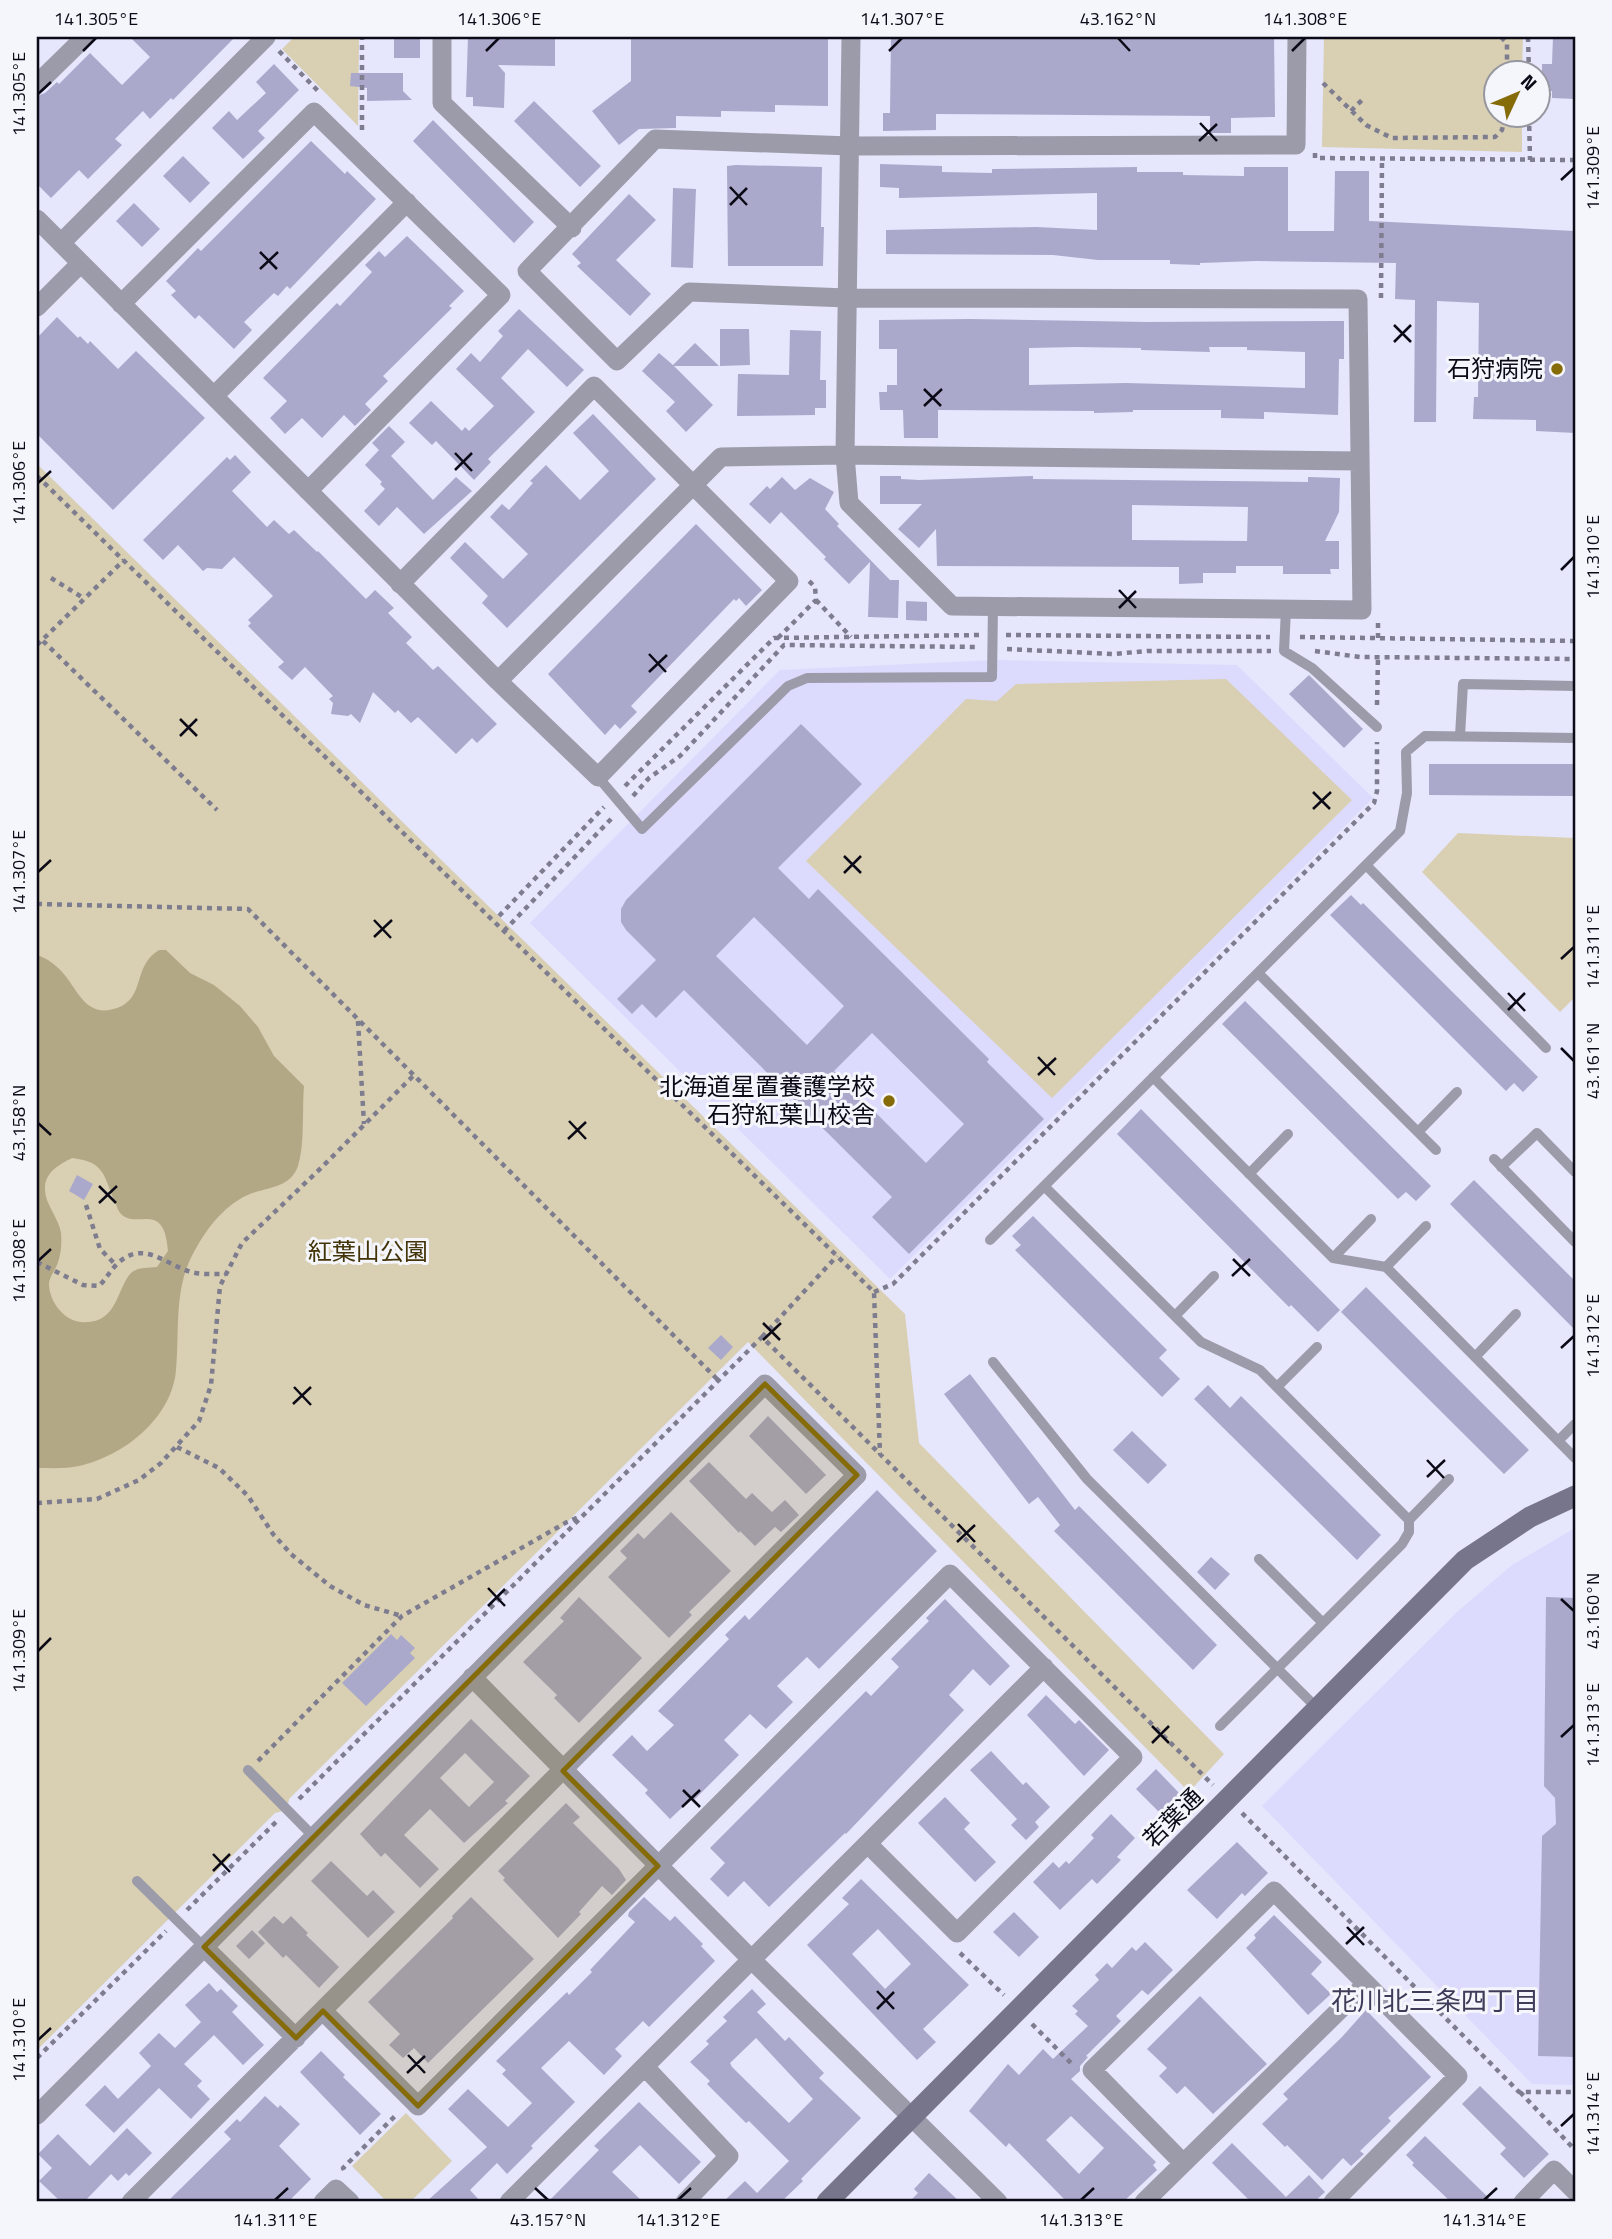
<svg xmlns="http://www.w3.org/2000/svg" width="1612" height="2239" font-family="'Titillium Web','Noto Sans JP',sans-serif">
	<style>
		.built { fill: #dcdbfe }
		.green { fill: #d9cfb2 }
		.water { fill: #b3a886; fill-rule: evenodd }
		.building { fill: #aaa9cc; fill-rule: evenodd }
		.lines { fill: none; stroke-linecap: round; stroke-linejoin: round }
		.path { stroke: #7e7d8f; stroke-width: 4.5; stroke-dasharray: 5 5; stroke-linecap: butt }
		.lane { stroke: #9b9baa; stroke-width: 10 }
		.street { stroke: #9b9baa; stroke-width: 19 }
		.secondary { stroke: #76758b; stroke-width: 21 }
		.marked { fill: #866c09; fill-opacity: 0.2; stroke: #866c09; stroke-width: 5; stroke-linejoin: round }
		.ticks { fill: none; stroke: #0b0a16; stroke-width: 2.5 }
		.poi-dot { fill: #866c09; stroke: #f5f5fc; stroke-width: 2.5 }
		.labels { text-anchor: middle; stroke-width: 6; stroke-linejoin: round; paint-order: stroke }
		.poi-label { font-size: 24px; fill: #0b0a16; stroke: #f5f5fc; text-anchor: end }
		.park-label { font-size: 24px; fill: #423407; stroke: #f5f5fc }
		.street-label { font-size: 24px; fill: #0b0a16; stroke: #f5f5fc }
		.neighbourhood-label { font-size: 26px; fill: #3e3c59; stroke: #f5f5fc }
		.neatline { fill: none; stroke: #0b0a16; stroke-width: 2.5 }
		.ticks-label { font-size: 18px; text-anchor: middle; fill: #0b0a16 }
	</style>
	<rect width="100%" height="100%" fill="#e6e6fc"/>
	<path class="built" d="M997 660 1237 665 1373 798 890 1279 530 923 780 670Z
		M1575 1528V2085L1532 2084 1262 1806 1457 1612 1512 1565Z"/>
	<path class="green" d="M294 37H359L358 126 282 49Z
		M1324 37H1523L1522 73 1496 74V116H1522V152L1322 147Z
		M37 464 905 1314 919 1443 1224 1754 1189 1792 748 1342 289 1799 287 1810 275 1813 37 2050Z
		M1226 679 1352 800 1052 1098 806 861 966 699 997 701 1016 684Z
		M1458 833 1575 838V997L1560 1012 1422 872Z
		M406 2113 452 2161 410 2202H387L352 2166Z"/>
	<path class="water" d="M159 950H166L190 973 214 985 240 1006 258 1027 274 1056 304 1086C302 1109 305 1144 298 1166 289 1192 259 1186 240 1199 220 1211 206 1230 195 1250 173 1288 180 1329 176 1370 172 1418 124 1456 79 1466 66 1469 51 1468 37 1468V955C48 959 55 964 63 973 78 990 86 1019 117 1008 146 998 132 966 159 950ZM72 1158C107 1162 103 1177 116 1204 117 1207 118 1211 121 1214 137 1230 164 1199 168 1251L157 1267C149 1268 137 1267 131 1273 116 1289 118 1325 81 1322 64 1321 49 1301 49 1284 49 1278 55 1270 57 1265 61 1255 62 1244 61 1233 59 1218 44 1203 45 1188 45 1172 60 1164 72 1158Z"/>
	<path class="building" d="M130 37H235L173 100 171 98 150 119 143 111 115 139 122 145 88 179 79 170 51 198 37 184V96L45 93 57 82 59 84 90 53 122 85 150 57Z
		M394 37H420V58H394Z
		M468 37H555V66L498 65 505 73 504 108 473 106V97H466Z
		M631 37H828V106L775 105V112L721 111V117L676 116V128L639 129 619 145 592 111 631 81Z
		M891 37H1274L1275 117 1231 118V133H1210V116L936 114V130L883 131V113H890Z
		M1553 37H1575V99L1552 98V91H1542V64H1552Z
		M274 64 299 90 258 131 265 138 243 159 212 128 229 111 237 120 266 93 256 82Z
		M351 73H403V91L412 100 367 101V88L350 86Z
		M534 101 601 166 580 187 514 121Z
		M433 120 534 222 514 243 413 141Z
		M311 141 345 174 347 171 376 199 290 289 287 286 278 296 274 293 244 322 252 330 234 349 199 315 195 319 171 295 176 291 166 281 198 248 201 251Z
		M183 156 210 183 190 203 163 176Z
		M880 164 942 166V172L992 173V169L1137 167V172H1183V175L1244 176V167H1288V231H1334L1335 171H1369V221L1575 231V433L1536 431V420L1473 419 1474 397H1478L1479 303 1437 301 1436 422H1414L1415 300 1395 299 1396 263 1256 261 1200 263V265L1170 264V260H1098L1053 255 886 254V230L1036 227 1097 230V193L899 198V188L880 187Z
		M736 165 822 167 821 227H824L823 266H728L727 166Z
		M673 188 696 189 693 268 671 267Z
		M629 194 656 220 616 260 651 294 630 316 577 266 581 263 572 254Z
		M134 203 160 229 142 247 116 221Z
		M407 236 464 291 449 306 452 308 383 376 388 381 365 404 371 410 355 426 344 415 322 438 302 418 285 434 270 418 287 401 263 378 337 303 340 306 372 272 365 265 379 251 385 257Z
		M519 309 584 370 567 387 528 349 501 378 535 412 488 459 491 462 474 480 436 441 432 445 409 423 431 401 462 431 465 427 469 431 494 406 456 369 471 353 480 362 503 336 498 331Z
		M57 317 78 338 80 336 88 344 90 341 118 369 136 351 205 418 113 510 37 434V338Z
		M970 319 1146 322 1344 321V359H1339L1338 415 1264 412V419L1221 418V410H1133V412L1094 413V411L938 410V438H904L903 410H880L879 392H887V385H897V349H879V320ZM1076 347 1141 348V350L1210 352 1209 347H1247V350L1305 352V388L1126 383 1029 385V348Z
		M720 329H749L750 365 720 366Z
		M790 330 821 331 820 380H826V408H815V415L737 416 738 374 789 375Z
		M695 343 719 366H674L713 405 686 432 666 411 675 402 642 371 659 353 673 365Z
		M593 414 656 479 507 628 482 603 488 596 450 558 465 542 503 579 528 554 490 517 502 504 509 510 533 483 530 481 546 465 580 500 609 471 573 433Z
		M389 426 405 442 391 456 433 500 456 477 472 491 424 534 397 507 379 526 364 511 385 489 380 484 382 482 365 465 379 450 372 443Z
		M235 455 251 472 232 491 267 527 274 520 289 534 294 530 317 552 318 551 366 599 375 590 394 608 388 613 412 637 406 643 433 670 438 666 497 724 477 743 472 738 456 754 418 717 411 723 398 710 395 713 373 692 360 723 351 714 348 716 331 714 333 703 329 699 333 696 305 667 292 680 278 667 284 662 248 626 251 623 248 620 273 596 234 557 222 569 207 568 203 571 178 545 163 560 143 540 227 457 230 460Z
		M880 476H901V479L919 480 1033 476V479L1308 482V477L1340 478 1339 512 1325 541H1339V569H1330L1331 574H1283V566H1236V573H1203V583L1179 584V567L937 566 936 529 919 548 898 529 922 504H880ZM1132 505 1248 507 1247 541 1132 540Z
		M782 477 795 490 810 478 834 492 825 509 839 524 837 526 890 580H899L898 618 868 617 870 562 849 584 824 559 826 557 781 512 770 524 749 504 767 486 770 489Z
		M696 524 762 590 746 606 739 598 736 601 734 599 631 706 637 712 620 729 615 724 605 735 548 674Z
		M906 601 927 602V621L906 620Z
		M1309 675 1363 729 1344 748 1289 694Z
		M801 724 862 784 778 868 809 899 818 889 989 1059 987 1062 1044 1119 909 1254 872 1217 892 1197 684 990 656 1018 642 1004 632 1014 617 999 656 960 626 930 621 922V909L626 900ZM754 917 844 1006 807 1045 716 956ZM872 1033 964 1124 926 1163 834 1071Z
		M1429 764H1575V796L1429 795Z
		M1351 895 1361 905 1363 903 1538 1077 1523 1092 1514 1083 1506 1091 1330 915Z
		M1245 1001 1431 1186 1416 1201 1406 1192 1398 1199 1222 1024Z
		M1141 1109 1340 1310 1318 1332 1291 1305 1289 1307 1117 1134Z
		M77 1175 93 1184 84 1200 69 1191Z
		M1474 1180 1575 1281V1330L1450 1204Z
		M1033 1216 1167 1350 1159 1358 1180 1379 1162 1397 1015 1250 1021 1245 1012 1236Z
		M1366 1287 1529 1450 1504 1474 1341 1312Z
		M721 1335 733 1347 721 1360 708 1348Z
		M970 1374 1075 1510 1079 1506 1217 1645 1193 1670 1054 1531 1060 1525 1038 1497 1029 1504 944 1394Z
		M1208 1385 1230 1408 1241 1396 1381 1535 1357 1560 1194 1399Z
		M768 1416 826 1475 806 1494 749 1436Z
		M1132 1431 1167 1465 1148 1484 1113 1450Z
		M709 1462 746 1499 752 1493 772 1512 785 1500 799 1515 781 1532 775 1527 755 1546 740 1531 739 1533 689 1481Z
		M877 1490 937 1551 819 1669 807 1657 777 1686 793 1702 766 1729 750 1714 724 1740 739 1755 693 1801 691 1799 670 1819 645 1793 648 1790 612 1755 632 1735 647 1751 674 1725 658 1711 729 1639 725 1635 745 1615 749 1620Z
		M671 1512 731 1571 689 1612 692 1615 669 1638 608 1577 627 1558 620 1551 638 1533 644 1539Z
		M1211 1557 1230 1574 1215 1590 1197 1572Z
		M579 1597 642 1658 579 1723 554 1698 557 1695 523 1662 564 1621 560 1618Z
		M1546 1597 1575 1598V2057L1538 2056 1542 1836 1556 1824 1555 1798 1544 1786Z
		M945 1599 1010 1666 990 1686 973 1669 949 1695 964 1710 846 1834 845 1833 769 1907 744 1881 728 1897 710 1879 725 1863 710 1848 866 1691 871 1696 899 1667 891 1659 929 1621 926 1618Z
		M391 1634 397 1640 401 1635 415 1648 410 1653 415 1658 366 1706 342 1683Z
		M1046 1695 1075 1724 1079 1720 1109 1750 1084 1776 1027 1715Z
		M471 1719 530 1776 505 1801 508 1803 464 1843 430 1809 404 1835 439 1869 420 1888 385 1853 381 1857 360 1834ZM465 1753 494 1782 469 1807 440 1778Z
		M991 1751 1023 1785 1026 1782 1050 1807 1035 1822 1039 1827 1026 1840 1011 1825 1017 1819 970 1770Z
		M1156 1769 1180 1794 1160 1813 1136 1789Z
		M945 1797 970 1823 964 1829 996 1862 975 1882 918 1823Z
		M566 1803 580 1817 573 1823 619 1869 626 1880 612 1895 602 1886 579 1912 581 1914 558 1938 503 1880 505 1878 498 1871Z
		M1111 1814 1135 1838 1117 1857 1121 1860 1097 1884 1092 1879 1060 1910 1033 1882 1053 1862 1059 1868 1066 1861 1069 1864 1094 1838 1091 1835Z
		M1237 1842 1268 1873 1245 1896 1242 1893 1217 1919 1187 1890Z
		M331 1861 365 1894 367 1896 373 1890 395 1912 368 1938 311 1881Z
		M861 1879 969 1985 923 2029 936 2042 917 2060 807 1945 849 1904 842 1898ZM878 1929 911 1964 885 1989 852 1954Z
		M471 1897 534 1959 428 2063 414 2048 403 2058 389 2045 400 2034 368 2002 453 1918 452 1916Z
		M644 1897 670 1921 675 1916 703 1944 701 1946 715 1961 649 2027 643 2021 615 2049 622 2056 604 2075 569 2041 541 2068 575 2102 531 2146 533 2148 507 2174 497 2163 470 2190 481 2202H426L487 2147 448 2109 468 2089 508 2127 532 2103 502 2074 506 2070 496 2061 567 1992 569 1995 592 1972 590 1970 635 1922 628 1916 629 1912Z
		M1014 1912 1039 1937 1019 1957 993 1932Z
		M1274 1915 1322 1962 1311 1974 1331 1994 1308 2015 1246 1948 1256 1938 1254 1935Z
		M274 1916 283 1924 291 1916 308 1933 306 1935 339 1967 319 1988 286 1955 283 1958 258 1932Z
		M252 1930 265 1943 249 1959 236 1946Z
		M1145 1942 1173 1970 1148 1995 1142 1990 1116 2016 1121 2021 1086 2056 1088 2057 1080 2066V2071L1071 2079 1156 2162 1153 2165 1157 2170 1123 2202H1067L1009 2143 1006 2147 969 2111 1008 2064 1019 2075 1043 2049 1053 2059 1088 2026 1075 2014 1078 2011 1072 2006 1099 1980 1095 1975 1107 1963 1112 1968 1132 1947 1136 1951ZM1071 2116 1104 2148 1079 2174 1046 2140Z
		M209 1983 217 1992 221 1989 238 2006 232 2012 264 2045 243 2065 214 2035 184 2064 202 2081 197 2086 210 2099 191 2119 159 2088 114 2133 85 2105 105 2085 118 2099 151 2066 139 2053 159 2033 175 2048 201 2022 185 2005Z
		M752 1989 766 2004 757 2012 785 2041 789 2037 824 2073 819 2078 861 2118 801 2179 803 2181 781 2202H723L745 2181 757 2193 789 2161 749 2121 746 2123 707 2084 710 2081 690 2062 709 2044 706 2041 727 2021 723 2017ZM756 2038 813 2099 789 2123 732 2067 730 2063Z
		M1200 1996 1267 2064 1213 2114 1185 2086 1177 2094 1159 2076 1167 2068 1147 2049Z
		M1366 2010 1431 2077 1388 2118 1391 2121 1360 2151 1364 2154 1351 2166 1343 2158 1322 2180 1287 2145 1285 2147 1262 2124 1288 2099 1283 2094 1342 2037Z
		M321 2051 345 2075 343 2077 381 2114 360 2135 300 2072Z
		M1480 2086 1549 2154 1524 2178 1500 2154 1506 2148 1462 2104Z
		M265 2096 278 2108 280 2105 300 2124 279 2146 311 2179 288 2202H167L231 2139 224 2132 237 2119 240 2122Z
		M639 2102 701 2162 679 2184 640 2145 612 2172 643 2202H548L599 2150 594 2146Z
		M127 2128 152 2153 129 2176 126 2173 118 2181 111 2174 84 2202H61L39 2181 52 2168 38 2154 58 2134 90 2166Z
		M1425 2136 1493 2202H1451L1412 2165 1414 2163 1406 2155Z
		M1232 2143 1286 2197 1309 2175 1325 2192 1314 2202H1251L1212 2163Z
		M929 2173 960 2202H909L918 2193 914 2189Z"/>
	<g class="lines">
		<path class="path" d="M1501 37 1507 43V74
			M1528 37 1529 74
			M279 51 319 92
			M1323 83 1366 125 1392 138 1495 137 1502 130 1505 116
			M1351 111 1365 97
			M1529 116 1530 160
			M362 130V37
			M1315 153V158L1575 160
			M1381 298 1382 159
			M37 476 874 1292 880 1454 1213 1785
			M51 578 85 599
			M816 600 851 637
			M1006 635 1270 637
			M1300 637 1575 641
			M778 638 816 600 815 587 808 580
			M1378 638V622
			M43 641 217 810
			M37 645 124 560
			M1007 649 1114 654 1147 651H1271
			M1315 651 1360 657 1575 659
			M1377 705 1378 657
			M625 786 774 638 979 635
			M633 796 649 778 680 756 784 645 977 647
			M37 904 248 909 719 1381
			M499 916 604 807
			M504 931 612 818
			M358 1021 364 1124
			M86 1205 100 1249 116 1265
			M37 1262 83 1285 99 1286C106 1279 110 1271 117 1264 142 1240 162 1262 188 1271 199 1275 214 1274 226 1274
			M874 1292 893 1284 1374 803 1377 791V742
			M762 1337 837 1256
			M177 1447 219 1468 248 1496 273 1534 291 1554 330 1586 364 1605 402 1616
			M37 1503 97 1499 139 1480 161 1463 199 1421 211 1385 220 1286 242 1243 320 1169 414 1075
			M258 1761 402 1616 567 1522 579 1517
			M299 1799 762 1337 880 1454
			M1242 1813 1519 2092H1575
			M187 1910 278 1820
			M960 1953 1004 1995
			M1032 2024 1073 2065
			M37 2058 166 1931
			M1520 2092 1575 2150
			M344 2170 343 2168 397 2114"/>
		<path class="lane" d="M1286 609 1284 651 1312 668 1377 727
			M1460 736 1463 684 1575 686
			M598 777 642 829 788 686 807 678 992 677 993 606
			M1366 865 1546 1048
			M1258 973 1436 1150
			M1153 1077 1333 1258 1386 1267 1575 1458
			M1418 1132 1457 1092
			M1494 1159 1575 1242
			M1501 1167 1537 1133 1575 1172
			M1249 1174 1288 1134
			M1044 1186 1201 1342 1260 1370 1409 1520V1532L1402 1544 1220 1726
			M990 1240 1400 831 1407 793 1406 752 1425 736 1575 738
			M1333 1258 1371 1219
			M1386 1267 1426 1226
			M1175 1316 1214 1276
			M1475 1357 1516 1314
			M993 1362 1087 1479 1317 1708
			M1277 1387 1317 1347
			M1558 1441 1575 1424
			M1409 1520 1449 1479
			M1259 1559 1323 1623
			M248 1770 314 1837
			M137 1881 204 1947"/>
		<path class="street" d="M442 37V103L572 228
			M1297 37 1296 145 850 146 655 139 527 271 617 361 689 292 847 298 1358 299 1362 610 952 606 849 503 845 455 1360 461
			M37 84 85 37
			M37 219 498 681 721 457 845 455 851 37
			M61 243 266 37
			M121 304 314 112 501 295 308 491
			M37 307 81 263
			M214 396 407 202
			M400 584 594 386 789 581 598 777 498 681
			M472 1677 752 1960 998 2202
			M204 1947 296 2038
			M323 2011 418 2106 950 1574 1133 1757 957 1933 868 1844
			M645 2067 729 2156 685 2202
			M37 2115 765 1384 857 1475 131 2202
			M1183 2163 1092 2070 1274 1891 1458 2076 1333 2202
			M323 2202 336 2189 350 2202
			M509 2202 1044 1667
			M1144 2202 1366 1984
			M1523 2202 1554 2170 1575 2191"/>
		<path class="secondary" d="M827 2202 1465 1560 1530 1517 1575 1496"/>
	</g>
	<path class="marked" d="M765 1384 857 1475 563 1771 658 1866 418 2106 323 2011 296 2038 204 1947Z"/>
	<path class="ticks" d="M1118 38 1130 51M83 51 96 38M486 51 499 38M889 51 902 38M1292 51 1305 38M38 94 51 82M1200 123 1217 141M1199 141 1217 124M1561 180 1574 168M730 187 747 205M730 205 747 188M260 252 277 269M260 269 278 252M1394 325 1411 342M1394 342 1411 325M924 389 941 406M924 406 942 389M455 453 472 471M455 470 472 453M38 483 51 471M1561 570 1574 557M1119 590 1136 608M1119 608 1136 591M649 654 666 672M649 672 667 655M180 719 197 736M180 736 197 719M1313 792 1330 809M1313 809 1331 792M844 856 861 873M38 872 51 860M844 873 861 856M374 920 391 938M374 937 392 920M1561 959 1574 947M1508 993 1525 1011M1508 1010 1525 993M1561 1048 1574 1061M1038 1057 1055 1075M1038 1075 1056 1058M569 1121 586 1139M38 1123 51 1135M568 1139 586 1122M99 1186 116 1203M99 1203 117 1186M1233 1259 1250 1276M38 1261 51 1249M1232 1276 1250 1259M763 1323 780 1340M763 1340 781 1323M1561 1348 1574 1336M294 1387 311 1405M293 1404 311 1387M1427 1460 1444 1478M1427 1477 1445 1460M958 1524 975 1542M957 1542 975 1525M488 1588 505 1606M1561 1599 1574 1611M488 1606 505 1589M38 1651 51 1638M1152 1726 1169 1743M1561 1737 1574 1725M1152 1743 1169 1726M683 1790 700 1807M682 1807 700 1790M213 1854 230 1872M213 1871 230 1854M1347 1927 1364 1945M1346 1944 1364 1927M877 1991 894 2009M877 2009 894 1992M38 2040 51 2028M408 2055 425 2073M407 2073 425 2056M1561 2126 1574 2114M535 2188 548 2200M275 2200 288 2188M678 2200 691 2188M1081 2200 1094 2188M1484 2200 1497 2188"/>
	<g class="poi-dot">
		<circle cx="1557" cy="369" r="7"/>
		<circle cx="889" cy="1101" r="7"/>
	</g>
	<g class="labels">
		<g class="poi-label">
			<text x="1543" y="377">石狩病院</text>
			<text x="875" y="1095">北海道星置養護学校<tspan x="875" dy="28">石狩紅葉山校舎</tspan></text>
		</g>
		<g class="park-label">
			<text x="368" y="1260">紅葉山公園</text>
		</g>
		<g class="street-label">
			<text transform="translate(1173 1818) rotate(-45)" y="8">若葉通</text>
		</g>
		<g class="neighbourhood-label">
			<text x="1435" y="2010">花川北三条四丁目</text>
		</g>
	</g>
	<rect width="1612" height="2239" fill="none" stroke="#f5f5fc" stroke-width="77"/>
	<g transform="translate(1517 94) rotate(46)"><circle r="33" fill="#f5f5fc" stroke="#9797a0" stroke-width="2"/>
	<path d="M0-5L12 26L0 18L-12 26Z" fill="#866c09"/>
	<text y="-10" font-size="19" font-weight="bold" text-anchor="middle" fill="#0b0a16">N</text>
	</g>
	<rect x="38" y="38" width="1536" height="2162" class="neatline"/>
	<g class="ticks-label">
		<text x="96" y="25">141.305°E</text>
		<text x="499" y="25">141.306°E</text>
		<text x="902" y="25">141.307°E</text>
		<text x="1118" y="25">43.162°N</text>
		<text x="1305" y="25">141.308°E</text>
		<text transform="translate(19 94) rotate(-90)" y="6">141.305°E</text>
		<text transform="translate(1593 168) rotate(-90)" y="6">141.309°E</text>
		<text transform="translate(19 483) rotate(-90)" y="6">141.306°E</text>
		<text transform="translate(1593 557) rotate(-90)" y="6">141.310°E</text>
		<text transform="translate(19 872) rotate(-90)" y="6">141.307°E</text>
		<text transform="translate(1593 947) rotate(-90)" y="6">141.311°E</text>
		<text transform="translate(1593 1061) rotate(-90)" y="6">43.161°N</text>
		<text transform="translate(19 1123) rotate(-90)" y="6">43.158°N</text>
		<text transform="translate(19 1261) rotate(-90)" y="6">141.308°E</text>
		<text transform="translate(1593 1336) rotate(-90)" y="6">141.312°E</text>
		<text transform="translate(1593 1611) rotate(-90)" y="6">43.160°N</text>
		<text transform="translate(19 1651) rotate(-90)" y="6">141.309°E</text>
		<text transform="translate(1593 1725) rotate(-90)" y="6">141.313°E</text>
		<text transform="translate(19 2040) rotate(-90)" y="6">141.310°E</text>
		<text transform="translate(1593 2114) rotate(-90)" y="6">141.314°E</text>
		<text x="275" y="2226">141.311°E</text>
		<text x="548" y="2226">43.157°N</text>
		<text x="678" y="2226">141.312°E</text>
		<text x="1081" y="2226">141.313°E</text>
		<text x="1484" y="2226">141.314°E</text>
	</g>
</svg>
